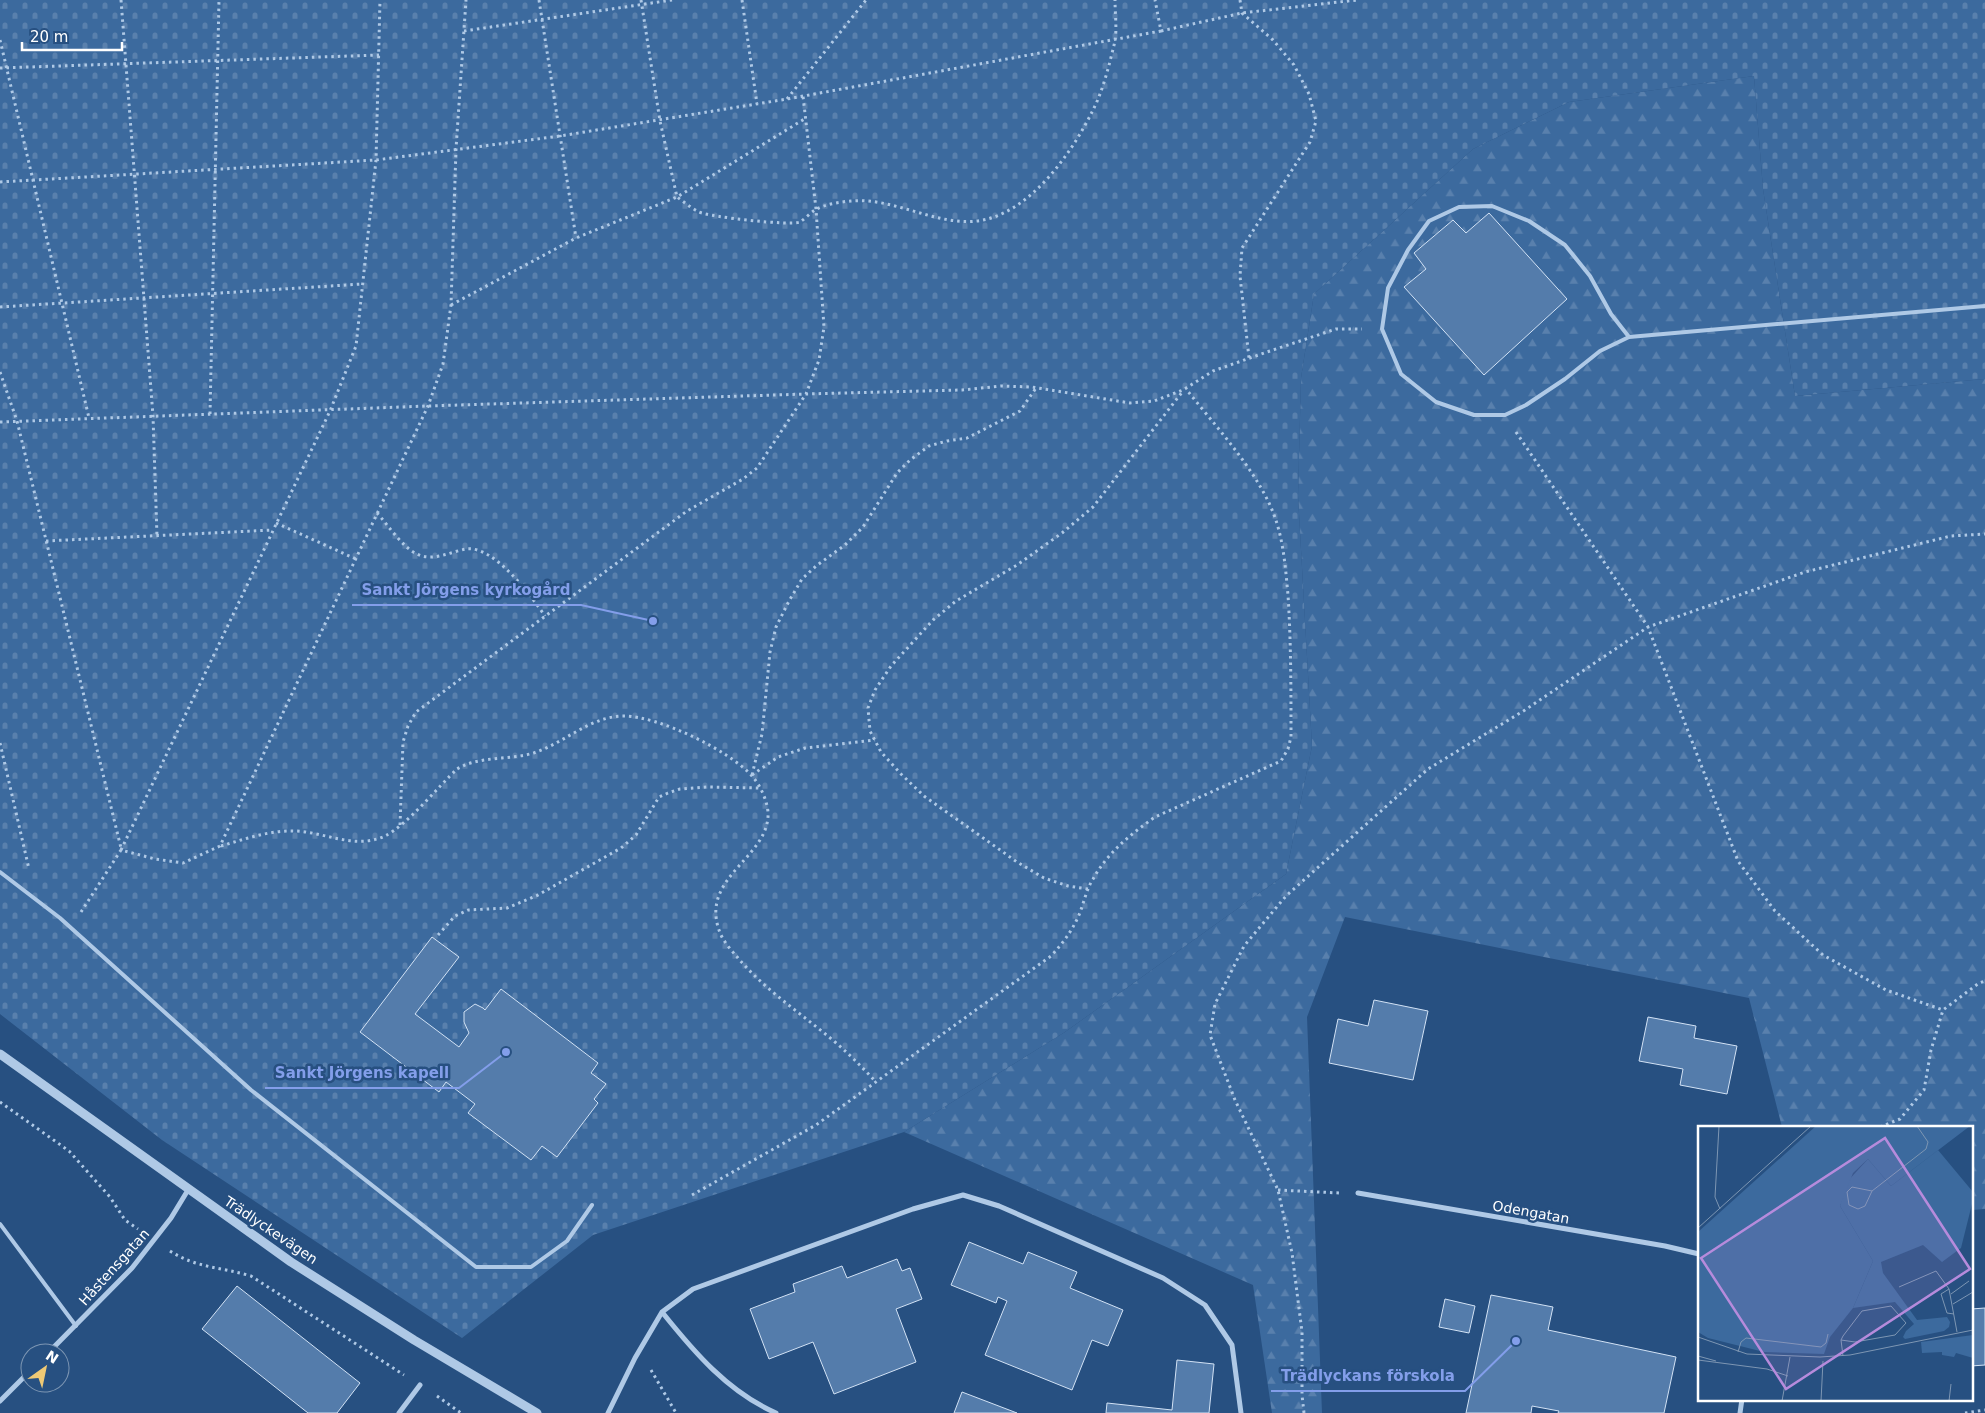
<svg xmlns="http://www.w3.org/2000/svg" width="1985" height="1413" font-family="'DejaVu Sans',sans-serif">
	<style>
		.forest { fill: url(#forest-firs) }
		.cemetery { fill: url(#cemetery-stones) }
		.building { fill: #547cab; stroke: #d2e2f5 }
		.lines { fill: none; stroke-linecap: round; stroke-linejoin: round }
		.path { stroke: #afc9e6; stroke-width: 3; stroke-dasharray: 2.5 4; stroke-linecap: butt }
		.service { stroke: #afc9e6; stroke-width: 4 }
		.minor { stroke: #afc9e6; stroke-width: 5 }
		.tertiary { stroke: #afc9e6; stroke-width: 9 }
		.labels { text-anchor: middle; stroke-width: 5; stroke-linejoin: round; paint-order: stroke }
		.street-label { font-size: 14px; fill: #fff; stroke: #275081 }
		.inset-road { fill: none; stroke: #7d96b3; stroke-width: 1 }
		.view { fill: #b68bdc; fill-opacity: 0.15; stroke: #b68bdc; stroke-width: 2.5 }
		.inset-edge { fill: none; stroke: #fff; stroke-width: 2.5 }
		.leader { fill: none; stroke: #839eea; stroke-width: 2 }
		.callout-dot { fill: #839eea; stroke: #275081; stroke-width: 2 }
		.callout-label { font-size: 15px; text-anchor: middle; font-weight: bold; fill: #839eea; stroke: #275081; stroke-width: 5; stroke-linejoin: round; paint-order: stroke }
	</style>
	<defs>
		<pattern id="forest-firs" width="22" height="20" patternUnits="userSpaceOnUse" patternTransform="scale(1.25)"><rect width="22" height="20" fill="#3c6a9e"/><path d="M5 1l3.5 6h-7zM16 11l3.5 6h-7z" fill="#5980ad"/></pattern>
		<pattern id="cemetery-stones" width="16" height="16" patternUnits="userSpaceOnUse" patternTransform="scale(1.25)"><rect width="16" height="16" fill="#3c6a9e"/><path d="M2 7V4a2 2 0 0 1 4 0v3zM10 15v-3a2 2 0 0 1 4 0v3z" fill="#5980ad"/></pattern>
	</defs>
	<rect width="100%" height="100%" fill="#275081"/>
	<path class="forest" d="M1754 76 1763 189 1795 396 1985 379V1209L1971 1210V1127H1782L1749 998 1345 917 1307 1017 1322 1413H1272L1253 1285 904 1132 1065 1032 1286 874 1312 746 1298 496 1301 378 1314 294 1473 149 1569 102Z"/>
	<path class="cemetery" d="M0 0H1985V379L1795 396 1763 189 1754 76 1569 102 1473 149 1314 294 1301 378 1298 496 1312 746 1286 874 1065 1032 904 1132 593 1235 462 1338 162 1140 0 1014Z"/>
	<path class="building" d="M1489 213 1567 299 1484 375 1404 287 1426 269 1414 253 1453 220 1466 233Z
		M432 937 459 957 415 1014 459 1047 469 1033 464 1022V1012L475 1004 483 1008 485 1010 501 989 598 1063 591 1073 606 1084 594 1099 598 1103 557 1157 542 1146 531 1160 468 1113 475 1104 446 1082 439 1092 360 1032Z
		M1374 1000 1428 1011 1413 1080 1329 1063 1338 1019 1368 1026Z
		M1648 1017 1696 1026 1694 1038 1737 1046 1727 1094 1680 1085 1683 1069 1639 1061Z
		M969 1242 1023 1264 1028 1252 1077 1272 1070 1288 1123 1310 1108 1346 1092 1340 1072 1390 985 1355 1007 1301 998 1297 996 1303 951 1285Z
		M897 1259 902 1271 910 1268 922 1299 896 1309 916 1362 834 1394 813 1342 769 1359 750 1309 795 1292 793 1284 842 1266 847 1278Z
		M237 1286 360 1383 337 1413H308L202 1329Z
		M1491 1295 1553 1307 1548 1330 1676 1357 1664 1413H1558L1559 1411 1532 1406 1531 1413H1466Z
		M1445 1299 1475 1306 1469 1333 1439 1327Z
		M1985 1308V1365L1971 1366V1309Z
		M1177 1360 1214 1364 1209 1413H1106L1107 1403 1172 1410Z
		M962 1392 1017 1413H954Z"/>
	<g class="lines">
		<path class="path" d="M121 0 153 416 157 536
			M539 0 576 238
			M641 0 660 121 677 197C684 202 691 208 699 212 710 217 790 226 800 222 805 219 810 213 815 210 825 204 840 202 851 201 893 197 936 226 977 221 1029 215 1072 153 1093 110 1103 91 1110 62 1115 41 1117 29 1115 13 1115 0
			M742 0 757 104
			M1240 0 1242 13 1273 40 1294 65 1309 94 1316 121 1310 142 1242 248 1240 276 1249 358
			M464 31 672 0
			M1161 31 1242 13 1357 0
			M0 40 89 418
			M0 68 379 55
			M787 99 866 0
			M0 182 376 160 560 136 787 99 1161 31 1155 0
			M451 305 576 238 677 197 806 118
			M0 307 362 284
			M0 372 17 421 121 848
			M210 414 219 0
			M0 422 428 406 806 394 819 360 824 327 816 209 803 96
			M1516 432 1648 627 1738 861 1775 911 1823 955 1886 990 1943 1010
			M377 513C388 525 403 548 417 554 432 562 450 552 466 549 494 545 531 596 545 616
			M276 523 356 559
			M46 541 273 530
			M0 743 29 869
			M752 775 762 734 770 652 776 627 789 601 802 579 816 566 845 545 863 527 897 473 910 460 929 446 947 441 967 438 1020 411 1036 388
			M752 775 778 757 805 748 875 740
			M400 825 403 742 408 726 416 712 687 511 743 479 757 468 806 394 962 390 1001 386 1032 387 1130 403 1154 401 1183 390 1213 371 1267 352 1336 329H1362
			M221 846C245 839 270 830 295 831 325 832 355 850 385 836 406 826 439 786 457 769 479 756 506 760 530 754 563 745 589 716 624 716 658 716 729 750 752 776 761 786 769 804 768 817 765 859 701 878 719 930 722 940 731 950 738 958 766 991 802 1014 835 1042 849 1054 862 1067 875 1081
			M121 850 330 411 356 346 376 160 380 0
			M1088 889 1068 886 1044 878 1017 862 924 796 901 774 881 752 870 731 868 708 875 690 891 666 933 620 956 601 1017 565 1062 533 1093 507 1183 391
			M81 912 121 850 155 859 183 863 220 846 428 406 443 364 451 305 456 149 466 0
			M438 935 455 916 468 910 507 908 538 895 621 848 636 835 659 797 668 793 680 789 707 787 760 788
			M0 1102 69 1151 110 1197 125 1220 138 1229
			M1880 1127 1900 1119 1924 1090 1931 1050 1943 1010 1979 983 1985 981
			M1278 1190 1340 1193
			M692 1195 816 1125 1051 956C1063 943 1072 931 1079 915 1084 903 1086 890 1093 879 1108 852 1131 834 1155 817L1281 761 1288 749 1291 737C1291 689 1291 642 1288 595 1285 563 1283 532 1269 503 1250 463 1213 423 1186 389
			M170 1251C196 1268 221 1267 251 1276L404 1375
			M651 1370 676 1413
			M437 1396 461 1413
			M1304 1413 1302 1395V1332L1292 1253 1278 1190 1235 1100 1210 1035 1215 1004 1244 946 1286 896 1428 769 1525 710 1648 627 1805 572 1951 536 1985 534
			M1965 1413 1985 1410"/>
		<path class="service" d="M1629 337 1611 314 1590 276 1565 245 1529 221 1492 206 1459 207 1429 221 1408 250 1388 288 1382 329 1401 374 1436 402 1474 415H1505L1526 405 1565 379 1600 351 1629 337 1985 306
			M0 872 60 918 251 1090 476 1267H531L567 1241 592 1205
			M0 1224 76 1326"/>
		<path class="minor" d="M1358 1193 1665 1246 1699 1254
			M662 1312C694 1352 728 1392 776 1413
			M48 1353 132 1268 171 1218 188 1190
			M0 1401 30 1371
			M399 1413 420 1385
			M608 1413 635 1358 662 1312 693 1289 913 1209 963 1195 999 1206 1163 1278 1205 1305 1232 1345 1241 1413
			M1740 1413 1742 1399"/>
		<path class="tertiary" d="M0 1054 291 1262 414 1340 537 1413"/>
	</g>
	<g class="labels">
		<g class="street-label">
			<text transform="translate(1531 1212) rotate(10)" y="5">Odengatan</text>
			<text transform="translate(271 1230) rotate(34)" y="5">Trädlyckevägen</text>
			<text transform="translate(114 1267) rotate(-48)" y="5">Håstensgatan</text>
		</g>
	</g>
	<g transform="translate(1698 1126)">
		<rect width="275" height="275" fill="#275081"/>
		<path d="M240 24 275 66V74L263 122 244 136 225 119 183 136 185 147 219 194 249 191 252 196 251 201 246 205 207 213 205 211 208 205 216 198 197 176 155 182 175 135 142 80 148 57 170 33 193 60ZM275 209V232L258 227 256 231 244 229V226L224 227 223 216Z" fill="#3c6a9e"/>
		<path d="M118 0H272L193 60 170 33 155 47 142 80 175 135 155 182 132 211 126 228 66 226 10 212 0 206V106Z" fill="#3c6a9e"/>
		<path class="inset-road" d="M21 0 17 71 22 83M174 65 154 61 149 66 151 79 160 83 167 80 174 65 228 23 230 16 219 0M0 102 113 0M238 145 251 163 259 206M201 161 238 145M251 163 243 168 249 187 256 188M253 168 271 155M255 178 275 166M0 211 49 228 122 231 152 229 275 204M143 214 157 216 197 209 208 197 193 180 164 185 145 210 143 214 145 230M40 226 43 216 48 212 123 221 128 217 130 208M0 230 18 235M0 234 69 243 90 250M84 275 92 231M123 275 125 235M251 275 253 258"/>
		<path class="view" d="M187 12 272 143 88 263 3 132Z"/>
		<rect width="275" height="275" class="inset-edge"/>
	</g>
	<path class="leader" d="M653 621L581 605H352M506 1052L459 1088H265M1516 1341L1465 1391H1271"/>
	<g class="callout-dot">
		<circle cx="653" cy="621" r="5"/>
		<circle cx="506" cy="1052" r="5"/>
		<circle cx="1516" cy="1341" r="5"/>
	</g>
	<g class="callout-label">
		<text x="466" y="595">Sankt Jörgens kyrkogård</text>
		<text x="362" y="1078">Sankt Jörgens kapell</text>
		<text x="1368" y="1381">Trädlyckans förskola</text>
	</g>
	<g transform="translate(45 1368) rotate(33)"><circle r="24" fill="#275081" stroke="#7d96b3"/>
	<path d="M0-4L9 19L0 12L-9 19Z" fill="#eec975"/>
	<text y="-8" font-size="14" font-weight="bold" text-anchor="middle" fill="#ffffff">N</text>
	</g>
	<path d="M22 42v8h100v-8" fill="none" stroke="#ffffff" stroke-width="2.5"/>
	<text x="30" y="42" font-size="15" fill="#ffffff" stroke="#275081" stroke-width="4" paint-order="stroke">20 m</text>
</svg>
